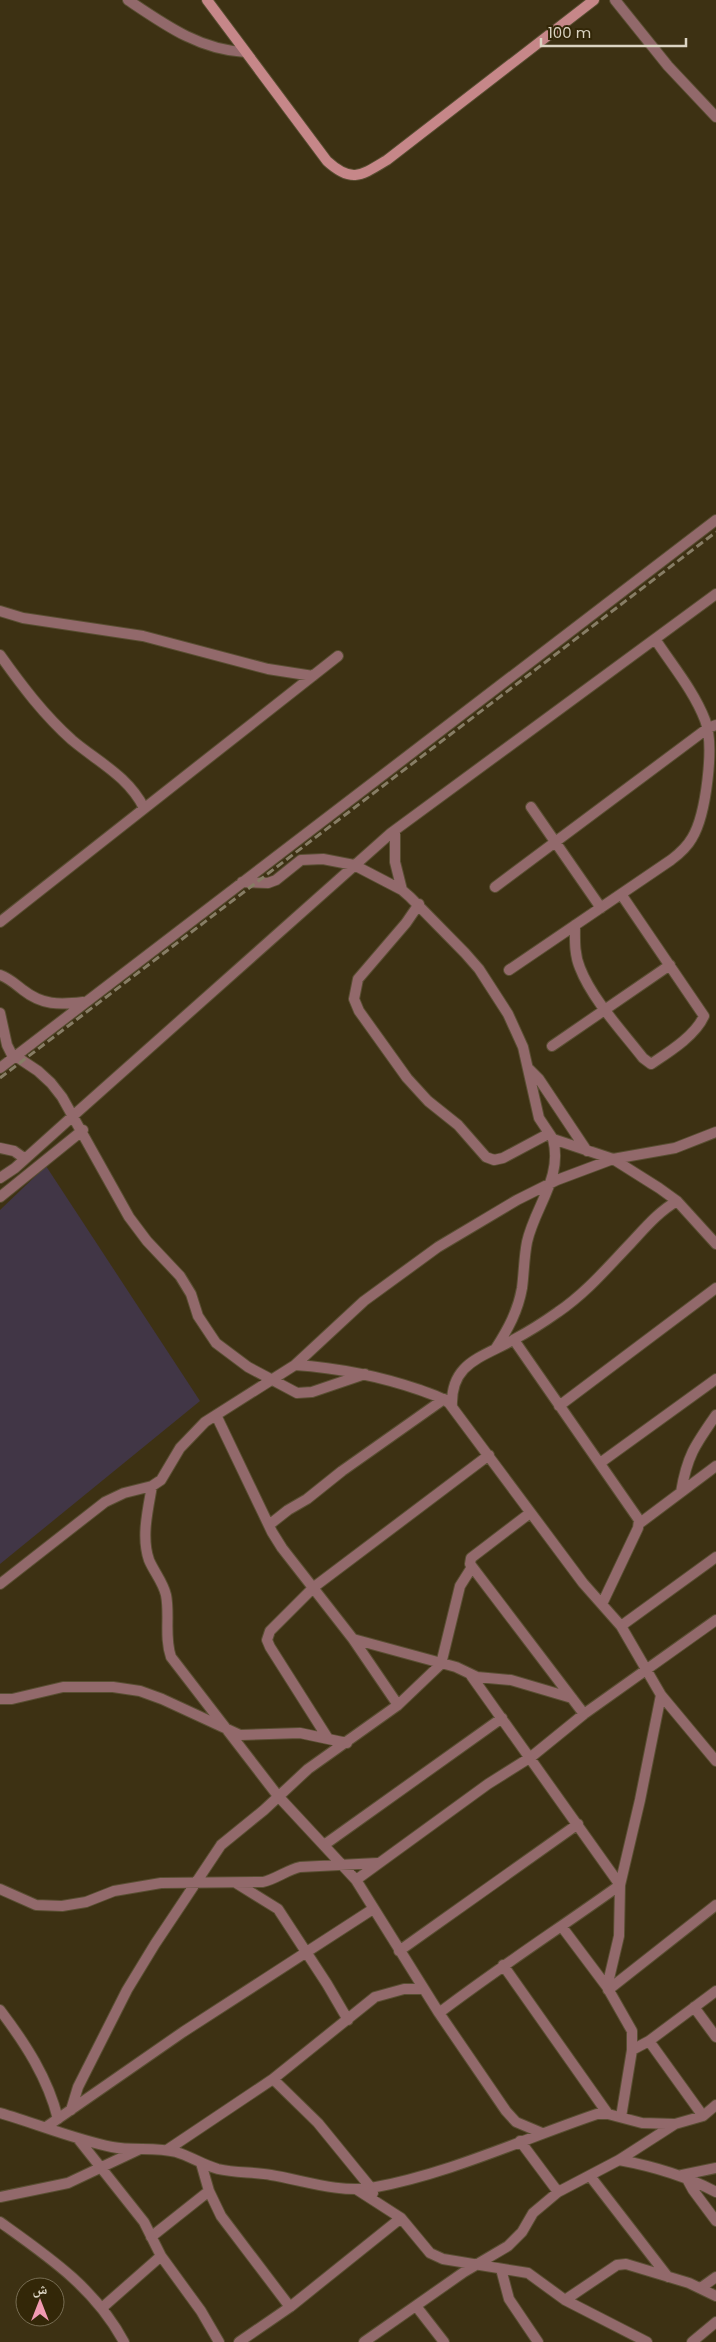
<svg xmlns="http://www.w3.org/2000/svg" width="716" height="2342" font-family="Poppins,'Noto Naskh Arabic',sans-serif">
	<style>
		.education { fill: #413646 }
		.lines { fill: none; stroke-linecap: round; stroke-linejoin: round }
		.street-casing { stroke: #594e32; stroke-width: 12 }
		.secondary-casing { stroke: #594e32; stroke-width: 12 }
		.street { stroke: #92696b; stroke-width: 10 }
		.secondary { stroke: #c68789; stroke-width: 10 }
		.rail { stroke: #877d65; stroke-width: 3; stroke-dasharray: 8 4; stroke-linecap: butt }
	</style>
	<rect width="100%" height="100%" fill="#3d3113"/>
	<path class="education" d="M46 1166 200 1401 0 1564V1210Z"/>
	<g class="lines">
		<defs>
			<path id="street" d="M128 0C165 25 200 50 245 52
				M615 0 668 66 716 117
				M0 611 23 618 143 636 268 669 313 676
				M0 655C22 686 44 715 72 740 98 762 128 776 144 808
				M531 807 601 908
				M395 830V862L402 890
				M242 882 268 883 276 880 301 860 323 859 354 865 402 890 410 897 465 953 479 969 508 1014 523 1047 539 1118 553 1139 613 1159 659 1188 677 1201 716 1244
				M495 887 708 728 716 725
				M419 904 406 923 358 979 354 999 359 1011 407 1078 428 1101 458 1125 486 1157 494 1160 503 1158 548 1134
				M0 922 338 656
				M575 925C575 939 574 954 580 968 592 999 622 1031 643 1058L651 1064C669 1052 695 1036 704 1016L621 894
				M509 970 671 860C679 854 687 847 692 838 706 815 715 745 705 720 694 691 672 665 655 639
				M0 975C9 978 15 984 23 990 42 1005 59 1005 83 1002
				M0 1013 7 1045 11 1053 38 1071 51 1083 62 1097 129 1217 147 1241 180 1276 191 1294 198 1316 216 1343 248 1367 297 1393 312 1392 365 1374
				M552 1046 670 965
				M0 1068 716 520
				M529 1069 539 1079 587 1151
				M0 1148 14 1151 24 1158
				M0 1178 15 1168 74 1115 391 833 716 594
				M0 1197 83 1130
				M514 1340 639 1520 638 1528 602 1604
				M496 1348C508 1329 518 1311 522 1288 524 1273 524 1257 527 1242 535 1206 563 1178 553 1139
				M295 1365C339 1368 379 1376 420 1390 430 1394 440 1396 449 1403L583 1583 621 1626 661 1695 716 1761
				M559 1406 716 1288
				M452 1407C450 1363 481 1358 513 1340 528 1332 544 1322 558 1312 586 1293 607 1268 630 1244 645 1228 658 1212 677 1201
				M216 1415 272 1532 282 1548 353 1639 398 1705
				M600 1463 716 1379
				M152 1486C148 1509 141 1537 149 1560 154 1572 163 1582 166 1595 170 1615 164 1637 171 1657L278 1796 356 1880 439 2013 506 2111 516 2122 542 2133
				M681 1492C687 1456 695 1445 716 1415
				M530 1513 471 1558 470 1564 584 1714
				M640 1523 716 1466
				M269 1525 288 1510 307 1499 342 1471 444 1399
				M0 1584 105 1502 124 1493 152 1486 161 1480 180 1448 205 1422 295 1365 364 1301 438 1247 517 1200 557 1180 613 1159 675 1148 716 1132
				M621 1626 716 1557
				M353 1639 456 1667 477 1677 511 1680 572 1698
				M470 1674 620 1885 619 1936 607 1987
				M0 1699H12L63 1687H113L140 1691 162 1699 240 1735 300 1733 347 1743
				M327 1737 270 1647 267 1640 270 1631 314 1587 489 1455
				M324 1845 502 1718
				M356 1880 488 1784 531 1757 584 1714 716 1620
				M236 1883 278 1909 327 1984 348 2020
				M0 1889 36 1905 62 1906 86 1902 114 1891 161 1883 263 1882C276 1879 287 1870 300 1867L378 1863
				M562 1927 607 1987 632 2031V2050L621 2117
				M399 1951 578 1824
				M503 1965 608 2114
				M608 1990 716 1905
				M694 2007 716 2037
				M0 2010C25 2043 48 2078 58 2119
				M439 2013C498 1968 560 1928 620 1885L640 1800 661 1695
				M649 2041 703 2116
				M632 2050 649 2041 716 1991
				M273 2079 318 2123 371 2188 373 2193
				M71 2110 78 2087 127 1990 155 1944 221 1845 264 1810 308 1769 398 1705 441 1664 460 1586 472 1567
				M0 2113C38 2124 73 2139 112 2147 133 2151 155 2147 176 2152 190 2156 203 2165 218 2169 235 2173 253 2172 271 2175 302 2180 339 2193 371 2188 449 2174 523 2139 597 2114H608L642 2123 675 2124
				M46 2127 183 2032 373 1909
				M79 2140 144 2222 161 2256 201 2311 219 2342
				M520 2141 558 2192
				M167 2150 273 2079 375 1997 404 1989H424
				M619 2160C652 2166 686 2176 716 2192
				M201 2163 209 2191 221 2216 290 2307
				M682 2175 716 2168
				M590 2176 668 2277
				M687 2179 693 2190 716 2221
				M356 2189 401 2218 430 2253 443 2259 528 2273 565 2300 647 2342
				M0 2197 68 2183 140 2149
				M0 2222C49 2257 95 2288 124 2342
				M151 2237 209 2191
				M501 2269 509 2299 538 2342
				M702 2287 716 2277
				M565 2300 617 2265 626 2264 689 2283 716 2296
				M416 2306 444 2342
				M103 2307 161 2256
				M239 2342 290 2307 401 2218
				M364 2342 464 2272 508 2246 522 2232 533 2213 558 2192 619 2160 675 2124 703 2116 716 2105
				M692 2342 716 2322"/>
			<path id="secondary" d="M207 0 327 161C352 184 362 175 387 160L594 0"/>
		</defs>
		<use href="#street" class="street-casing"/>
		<use href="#secondary" class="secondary-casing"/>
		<use href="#street" class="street"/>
		<use href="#secondary" class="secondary"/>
		<path class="rail" d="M0 1078 716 532"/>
	</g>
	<g transform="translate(40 2302)"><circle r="24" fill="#332708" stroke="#766c52"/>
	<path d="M0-4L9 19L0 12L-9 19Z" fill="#f19ab2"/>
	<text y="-8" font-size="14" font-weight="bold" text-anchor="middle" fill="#dbd4c2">ش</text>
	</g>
	<path d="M541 38v8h145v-8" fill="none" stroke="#dbd4c2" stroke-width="2.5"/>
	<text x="548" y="38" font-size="15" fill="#dbd4c2" stroke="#332708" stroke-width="4" paint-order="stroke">100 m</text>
</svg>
